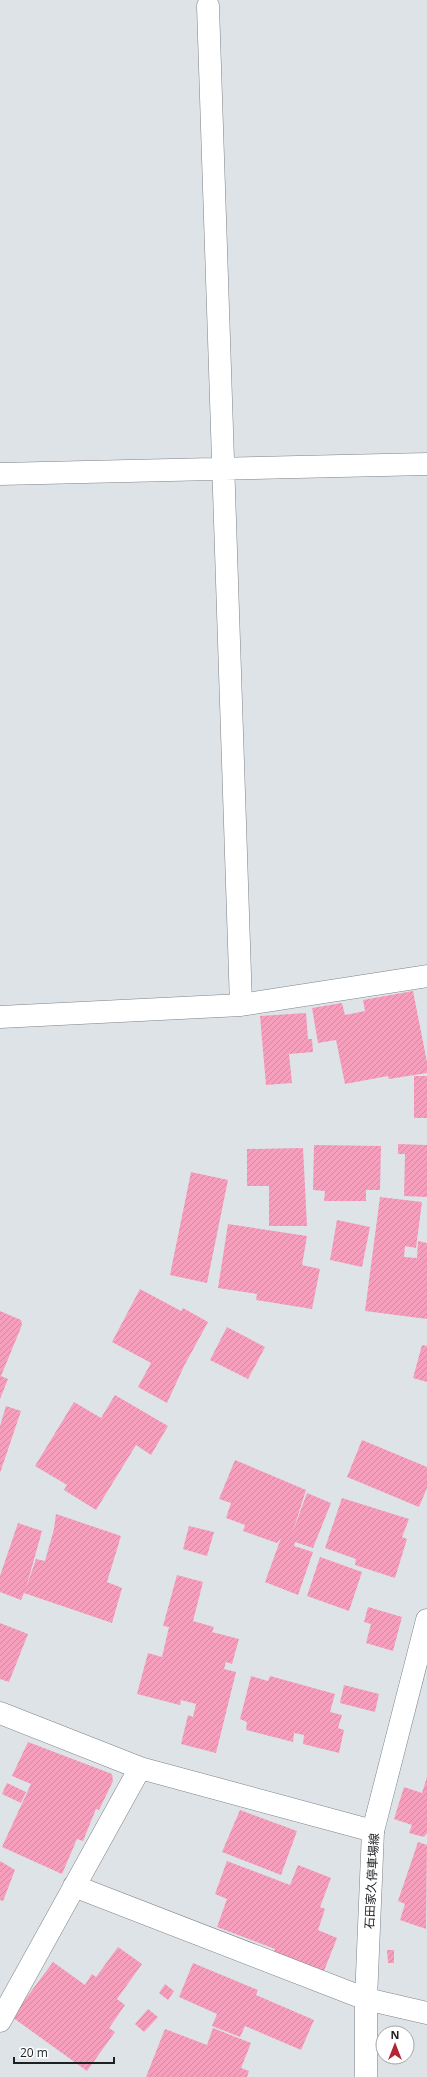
<svg xmlns="http://www.w3.org/2000/svg" width="427" height="2077" font-family="'Open Sans','Noto Sans JP',sans-serif">
	<style>
		.building { fill: url(#building-hatch) }
		.lines { fill: none; stroke-linecap: round; stroke-linejoin: round }
		.street-casing { stroke: #7e8287; stroke-width: 23 }
		.secondary-casing { stroke: #7e8287; stroke-width: 23 }
		.street { stroke: #fff; stroke-width: 22 }
		.secondary { stroke: #fff; stroke-width: 22 }
		.labels { text-anchor: middle; stroke-width: 3.5; stroke-linejoin: round; paint-order: stroke }
		.street-label { font-size: 12px; fill: #1d1f21; stroke: #fff }
	</style>
	<defs>
		<pattern id="building-hatch" width="6" height="6" patternUnits="userSpaceOnUse"><rect width="6" height="6" fill="#f59fbd"/><path d="M-1 1l2-2M0 6l6-6M5 7l2-2" fill="none" stroke="#d288a2"/></pattern>
	</defs>
	<rect width="100%" height="100%" fill="#dee3e8"/>
	<path class="building" d="M413 991 427 1062V1073L389 1079 388 1076 345 1084 336 1040 318 1043 312 1008 342 1003 345 1015 365 1011 363 1000Z
		M306 1013 308 1039H312L313 1052 289 1054 292 1083 266 1085 260 1016Z
		M414 1076H427V1118H414Z
		M398 1144 427 1145V1197L404 1196 405 1154H398Z
		M314 1145 381 1146 380 1190H366V1201H324L325 1191 313 1190Z
		M303 1148 307 1226H269V1186H247V1149Z
		M191 1172 228 1180 207 1283 170 1275Z
		M380 1197 422 1202 416 1248 405 1246 404 1257 417 1258 418 1241 427 1243V1319L365 1311Z
		M337 1220 370 1227 362 1267 330 1260Z
		M228 1224 307 1236 302 1265 320 1269 312 1309 256 1300 257 1294 218 1288Z
		M140 1289 181 1311 183 1308 208 1322 184 1366 167 1403 138 1387 151 1363 112 1342Z
		M0 1311 21 1320 22 1325 1 1376 8 1379 0 1399Z
		M227 1327 265 1347 248 1379 210 1360Z
		M422 1345 427 1346V1382L413 1378Z
		M115 1395 168 1426 151 1455 136 1445 96 1510 64 1490 67 1485 35 1466 74 1402 101 1418Z
		M6 1406 21 1411 0 1473V1426Z
		M362 1440 427 1467V1488L419 1507 347 1477Z
		M235 1460 306 1490 292 1534 307 1493 331 1503 313 1548 295 1542 294 1546 313 1552 298 1595 265 1582 281 1538 277 1543 243 1531 245 1525 226 1518 231 1503 219 1499Z
		M342 1498 409 1519 402 1537 407 1539 395 1578 355 1565 356 1559 325 1548Z
		M56 1514 121 1536 107 1582 122 1588 112 1623 24 1593 21 1600 0 1592V1576L18 1523 42 1531 26 1588 36 1559 45 1561 54 1529Z
		M189 1526 214 1532 207 1556 183 1549Z
		M320 1557 362 1572 349 1611 307 1596Z
		M177 1575 203 1582 193 1621 214 1627 212 1632 239 1639 232 1664 226 1662 224 1669 236 1672 216 1753 181 1744 188 1715 193 1717 196 1704 181 1700 180 1705 137 1694 148 1653 162 1657 169 1627 163 1626Z
		M368 1607 402 1617 393 1651 366 1643 371 1624 364 1622Z
		M0 1623 28 1634 9 1682 0 1679Z
		M251 1676 268 1681 270 1676 335 1694 330 1712 342 1715 338 1728 344 1730 339 1753 303 1744 304 1735 294 1733 293 1742 246 1730 247 1722 240 1719Z
		M344 1685 379 1694 375 1712 340 1703Z
		M28 1742 112 1774 113 1781 99 1810 96 1809 83 1841 77 1839 62 1874 2 1847 31 1784 12 1776Z
		M427 1777V1833L424 1837 409 1833 412 1825 394 1819 404 1787 422 1793Z
		M7 1783 26 1792 21 1803 2 1794Z
		M240 1810 297 1831 281 1875 222 1852Z
		M418 1842 427 1845 426 1929 400 1920 405 1904 398 1901Z
		M0 1861 15 1870 3 1901 0 1900Z
		M227 1861 290 1885 298 1865 331 1878 320 1907 325 1909 318 1930 337 1938 322 1976 272 1956 275 1949 217 1927 227 1899 215 1894Z
		M118 1947 142 1964 117 1999 125 2005 109 2028 115 2032 87 2071 12 2017 53 1962 85 1985 92 1974 96 1977Z
		M387 1950H394V1963H388Z
		M193 1963 258 1990 256 1995 314 2020 301 2050 245 2026 240 2037 212 2026 217 2014 179 1997Z
		M165 1984 174 1991 168 2000 159 1993Z
		M148 2009 158 2017 144 2032 135 2024Z
		M213 2028 251 2043 241 2068 249 2071 247 2077H146L165 2029 207 2045Z"/>
	<g class="lines">
		<defs>
			<path id="street" d="M208 6 241 1005
				M0 474 427 464
				M0 1017 241 1005 427 976
				M0 1713 140 1768 373 1831
				M74 1886 366 1999 427 2013
				M0 2021 140 1768"/>
			<path id="secondary" d="M366 2077V1999L373 1831 427 1620"/>
		</defs>
		<use href="#street" class="street-casing"/>
		<use href="#secondary" class="secondary-casing"/>
		<use href="#street" class="street"/>
		<use href="#secondary" class="secondary"/>
	</g>
	<g class="labels">
		<g class="street-label">
			<text transform="translate(372 1881) rotate(-87)" y="4">石田家久停車場線</text>
		</g>
	</g>
	<g transform="translate(395 2045)"><circle r="19" fill="#ffffff" stroke="#a5a5a6"/>
	<path d="M0-3L7 15L0 10L-7 15Z" fill="#b52433"/>
	<text y="-6" font-size="11" font-weight="bold" text-anchor="middle" fill="#1d1f21">N</text>
	</g>
	<path d="M14 2057v6h100v-6" fill="none" stroke="#1d1f21" stroke-width="2"/>
	<text x="20" y="2057" font-size="12" fill="#1d1f21" stroke="#ffffff" stroke-width="3" paint-order="stroke">20 m</text>
</svg>
